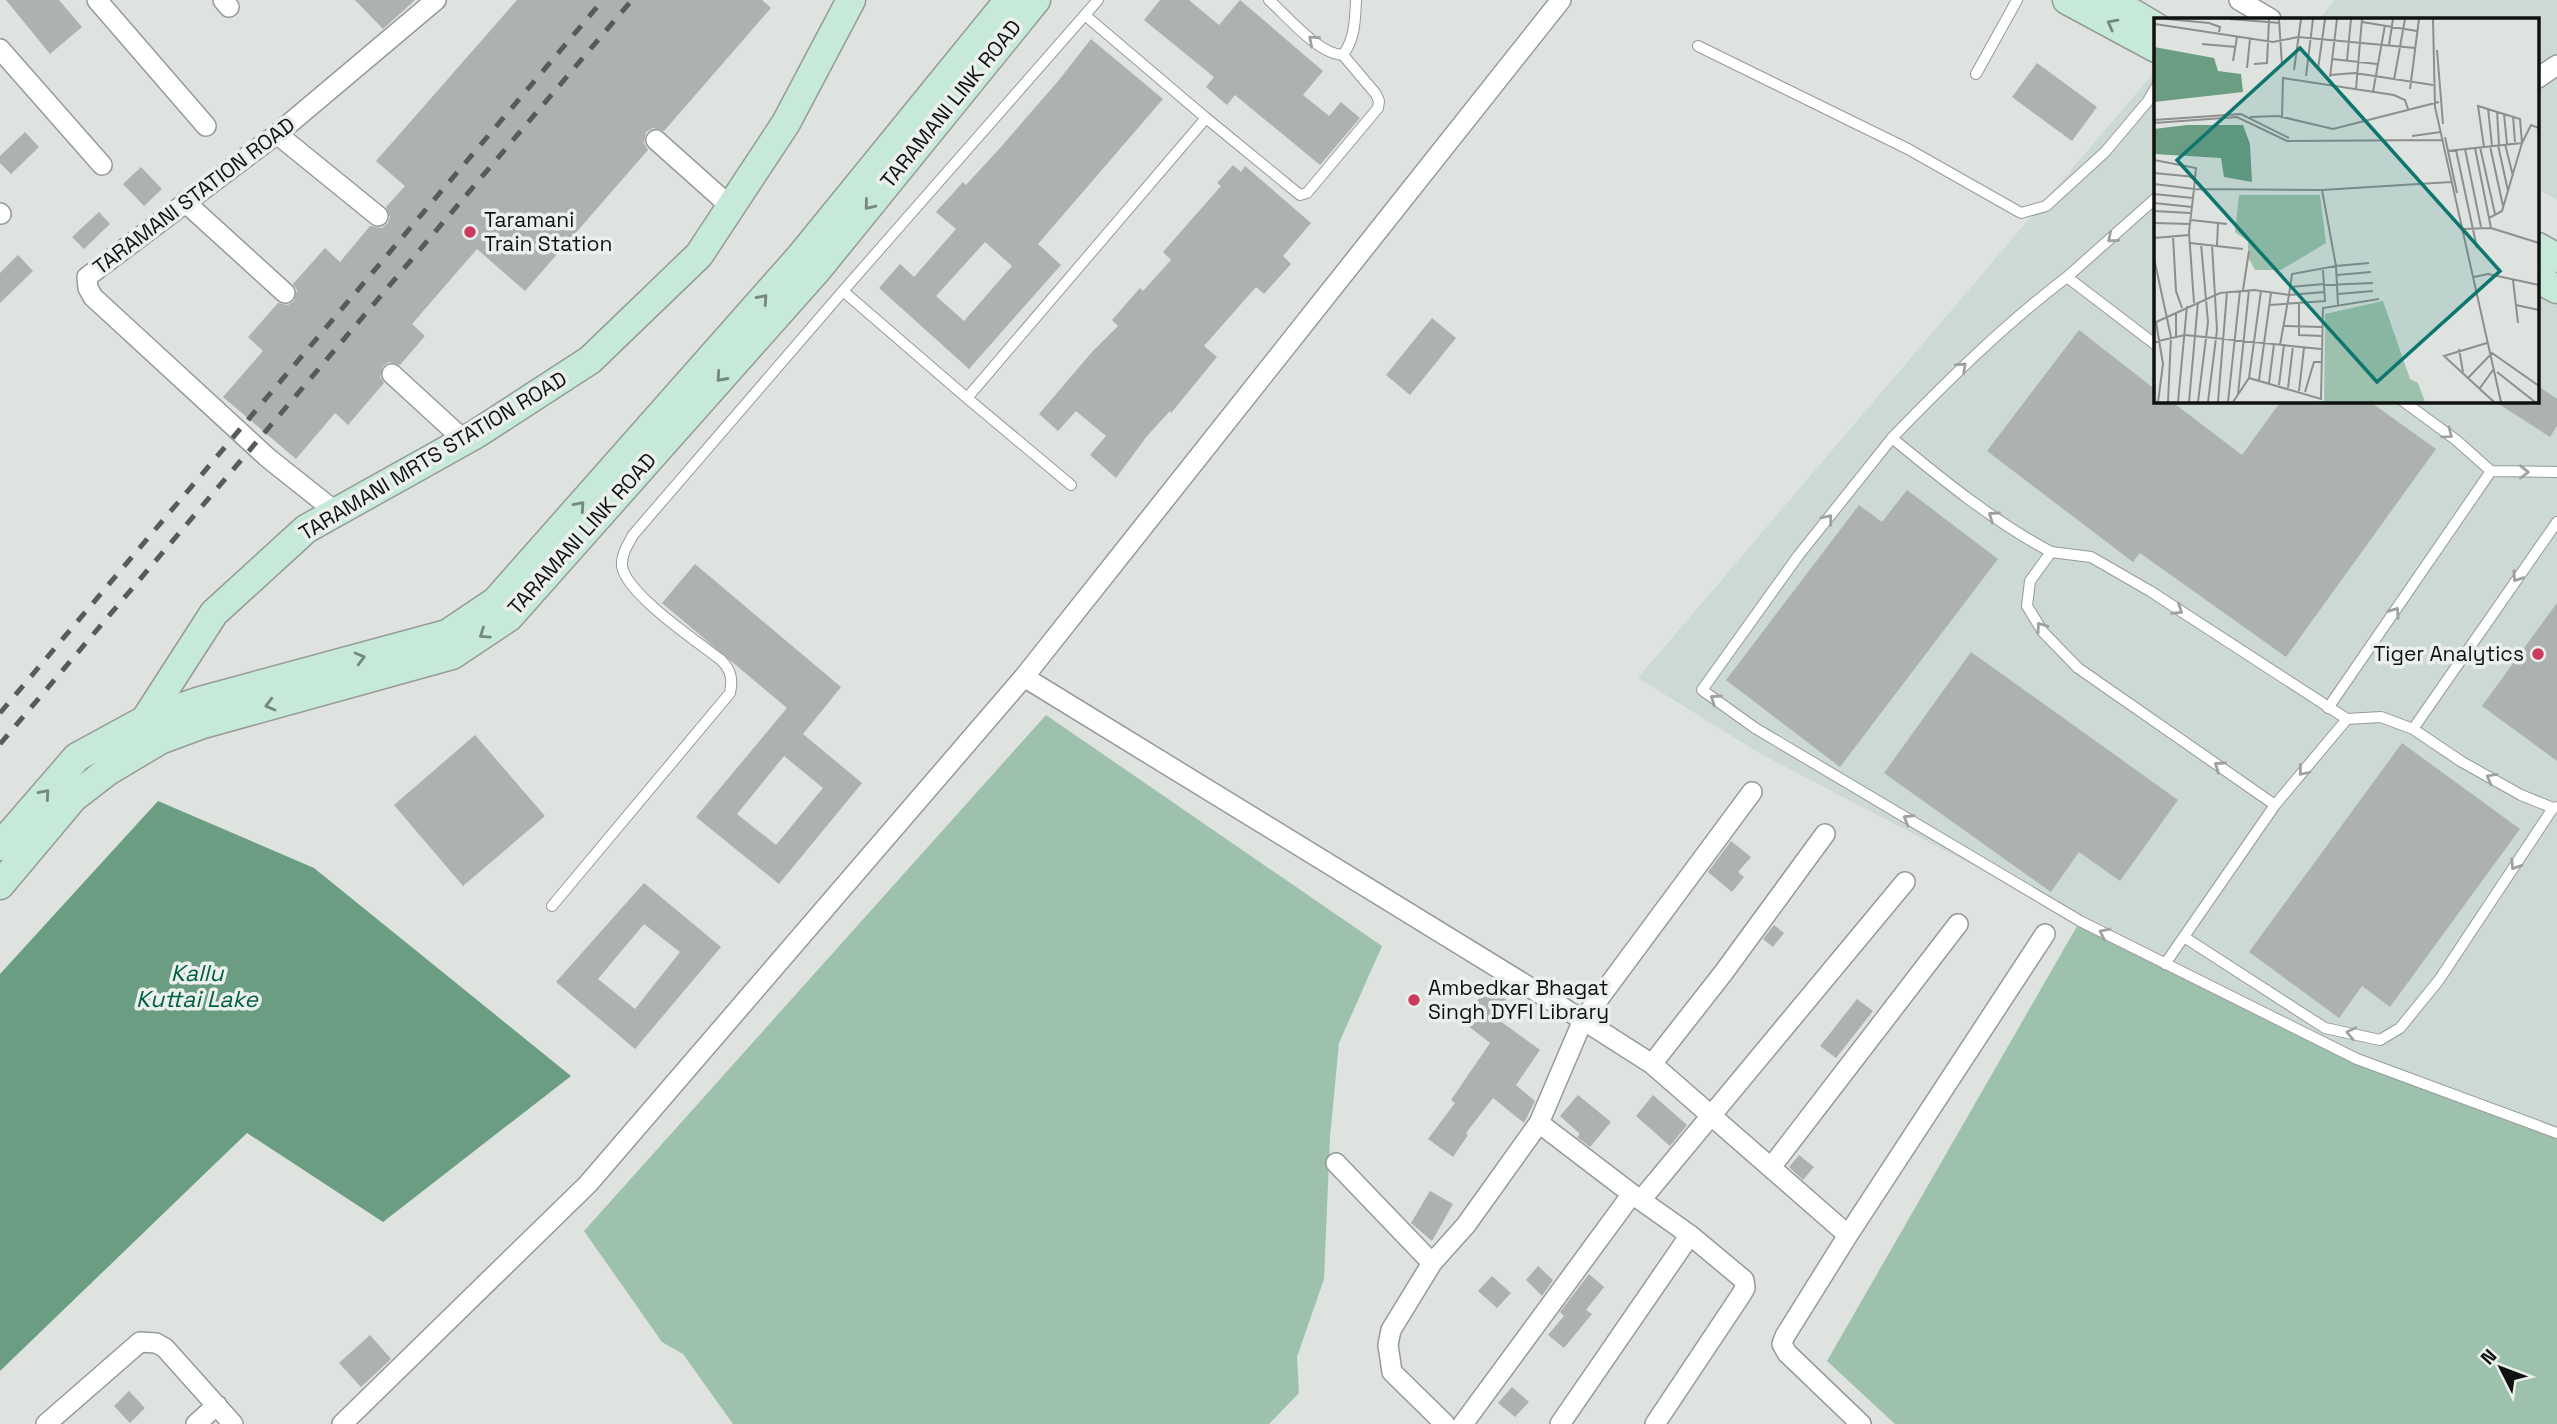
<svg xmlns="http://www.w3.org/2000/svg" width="2557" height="1424" font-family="'Space Grotesk',sans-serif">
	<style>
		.built { fill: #cddad3 }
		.green { fill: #9dc1ad }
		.water { fill: #6b9d83 }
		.building { fill: #adb1af; fill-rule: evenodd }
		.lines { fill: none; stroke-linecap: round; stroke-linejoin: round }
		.lane-casing { stroke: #969a98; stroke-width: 12 }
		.street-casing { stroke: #969a98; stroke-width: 22 }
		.secondary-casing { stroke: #969a98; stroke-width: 31 }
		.lane { stroke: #fff; stroke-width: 10 }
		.street { stroke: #fff; stroke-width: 19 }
		.secondary { stroke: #c6e9da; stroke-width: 28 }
		.rail { stroke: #585b59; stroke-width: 5; stroke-dasharray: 12 12; stroke-linecap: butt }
		.oneway { stroke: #748880 }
		.oneway2 { stroke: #9fa0a0 }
		.poi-dot { fill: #cb3b5d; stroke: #ebf0ed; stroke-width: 2.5 }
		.labels { text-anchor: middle; stroke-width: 7; stroke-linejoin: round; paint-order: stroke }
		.street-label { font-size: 21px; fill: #101211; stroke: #ebf0ed }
		.poi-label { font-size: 21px; fill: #101211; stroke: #ebf0ed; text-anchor: start }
		.water-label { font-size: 23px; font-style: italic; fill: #01603f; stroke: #ebf0ed }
		.inset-road { fill: none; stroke: #8c8f8d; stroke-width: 2 }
		.view { fill: #0f766e; fill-opacity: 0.15; stroke: #0f766e; stroke-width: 3.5 }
		.inset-edge { fill: none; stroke: #101211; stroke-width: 3.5 }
	</style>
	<rect width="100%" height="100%" fill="#dee3e0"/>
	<path class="built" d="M2334 0H2557V200L2538 189V19H2320Z
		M2151 76 2156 79V401H2538V280L2557 290V1133L2357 1059 2080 921 1761 754 1638 678Z"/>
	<path class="green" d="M1046 715 1382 946 1339 1043 1330 1137 1324 1279 1297 1357 1299 1393 1269 1424H733L683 1354 662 1342 584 1231Z
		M2080 921 2357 1059 2557 1133V1424H1895L1827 1361Z"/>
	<path class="water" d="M158 801 314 868 571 1076 383 1222 247 1133 0 1371V974Z"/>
	<path class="building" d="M6 0H59L82 27 50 54Z
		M355 0H415L383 29Z
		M517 0H762L771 8 664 131 653 128 646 132 644 143 648 150 525 291 477 249 412 324 425 336 400 365 389 362 383 366 380 377 384 383 348 425 335 413 296 459 223 397 263 351 248 337 278 303 288 305 294 301 297 290 293 284 325 248 340 262 370 226 382 228 388 223 390 217 386 207 405 186 376 161Z
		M1160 0H1189L1219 25 1240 0 1323 71 1303 95 1329 116 1341 102 1360 118 1320 165 1235 95 1227 105 1206 87 1214 77 1144 20Z
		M1091 39 1163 99 1038 244 1061 265 969 369 879 288 900 264 914 277 956 229 936 212 963 182 966 185 1000 148 1059 80ZM985 242 1012 266 964 321 936 296Z
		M2037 63 2097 107 2072 141 2012 97Z
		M25 132 39 147 11 174 0 163V156Z
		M1233 165 1241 172 1245 166 1311 223 1283 256 1291 264 1264 294 1256 287 1204 346 1217 357 1171 413 1170 411 1147 436 1116 478 1090 455 1106 436 1076 411 1058 431 1039 414 1092 352 1118 326 1112 320 1140 288 1143 291 1171 260 1163 252 1221 186 1217 183Z
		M141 167 162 189 144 206 123 184Z
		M99 212 110 224 84 249 72 237Z
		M18 255 33 271 0 303V273Z
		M1432 318 1456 338 1410 395 1386 375Z
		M2079 330 2156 390V401H2171L2242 455 2281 401H2369L2436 449 2286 657 2140 553 2133 562 1987 451Z
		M2538 386 2557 399V426L2550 437 2494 401H2538Z
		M1907 490 1998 559 1840 767 1726 680 1859 505 1882 522Z
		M695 564 841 687 803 734 862 783 779 884 696 817 787 708 662 603ZM784 756 823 788 776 845 737 814Z
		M2557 603V761L2482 706Z
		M1971 652 2178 800 2120 881 2079 852 2051 892 1884 773Z
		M475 735 545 816 463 886 394 805Z
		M2402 743 2520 829 2390 1007 2362 986 2339 1018 2249 952Z
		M1731 841 1751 857 1738 872 1744 877 1732 892 1708 872Z
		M644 883 721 947 635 1049 556 982ZM644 924 680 952 635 1009 598 979Z
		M1774 925 1784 933 1773 947 1763 939Z
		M1488 985 1509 1002 1496 1018 1540 1050 1516 1085 1535 1101 1524 1123 1493 1098 1466 1133 1468 1135 1453 1157 1428 1139 1455 1103 1451 1100 1490 1043 1463 1022Z
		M1857 999 1873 1011 1836 1058 1820 1046Z
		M1578 1095 1611 1122 1590 1147 1577 1137 1580 1134 1560 1116Z
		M1653 1095 1687 1125 1670 1146 1636 1116Z
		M1799 1155 1814 1167 1803 1180 1789 1167Z
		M1430 1191 1453 1204 1432 1241 1411 1223Z
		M1538 1266 1553 1280 1542 1296 1526 1280Z
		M1589 1274 1604 1287 1586 1310 1592 1314 1564 1348 1548 1335 1564 1316 1560 1312Z
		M1492 1276 1511 1293 1497 1308 1478 1291Z
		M370 1335 391 1359 361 1387 339 1363Z
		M1512 1387 1529 1402 1515 1417 1498 1403Z
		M129 1391 145 1408 130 1423 114 1406Z"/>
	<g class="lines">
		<defs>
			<path id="lane" d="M1098 0 843 291 967 398 1206 118 1300 195 1307 193 1378 108 1379 101 1376 94 1343 55
				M1269 0C1288 17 1318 54 1343 55 1355 38 1355 21 1356 0
				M1086 16 1206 118
				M1698 46 1908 149 2021 213 2046 206 2105 152 2148 101 2156 87
				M1976 74 2017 0
				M2067 277 2156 198
				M967 398 1071 485
				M2403 401 2456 440 2491 471 2557 472
				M1892 438 1798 556 1702 690 1755 728 2080 921 2357 1059 2557 1133
				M2051 552C1993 521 1943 480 1892 438 1947 381 2004 325 2067 277L2156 345
				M2328 708 2491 471
				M2413 729 2557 522
				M2275 805 2078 668 2043 632 2027 606 2030 581 2051 552 2091 557 2150 591 2347 719 2381 717 2413 729 2462 762 2521 795 2553 808 2557 807
				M552 906 730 693C733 679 731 670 721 660 697 641 626 594 622 566 621 554 628 545 633 535L843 291
				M2184 937 2325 1028 2380 1040 2400 1028 2439 980 2553 808
				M2165 964 2275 805 2347 719"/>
			<path id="street" d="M97 0 206 126
				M223 0 229 7
				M2239 0 2271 19
				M0 49 102 165
				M2538 78 2557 65
				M277 134 378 216
				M656 140 731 207
				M185 202 285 293
				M0 213 1 214
				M392 374 465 441
				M336 512 268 458 93 297 88 288 87 277 277 134 436 0
				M1024 677 1583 1020 1539 1123 1466 1225 1432 1263 1391 1330 1388 1345 1392 1372 1445 1424
				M1752 792 1583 1020 1652 1064 1848 1235
				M1652 1064 1724 972 1825 834
				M1539 1123 1632 1194 1690 1235 1744 1280 1745 1288 1741 1295 1655 1424
				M1336 1163 1432 1263
				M1772 1166 1958 924
				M1641 1200 1905 882
				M46 1424 140 1342 156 1343 165 1348 233 1424
				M196 1424 217 1405
				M342 1424 588 1184 1024 677 1561 0
				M1463 1424 1632 1194
				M1560 1424 1690 1235
				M1861 1424 1787 1353 1782 1344 1785 1336 1848 1235 2045 934"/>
			<path id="secondary" d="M2067 0 2156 48
				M2110 0 2156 27
				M2538 247 2557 258
				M2538 279 2557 289
				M148 724 145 720 214 613 306 529 476 434 590 360 699 255 786 123 851 0
				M0 846 77 757 145 720 200 701 447 634 496 601 800 257 1009 0
				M0 885 73 798 108 771 160 740 203 724 452 655 509 617 817 270 1036 0"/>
		</defs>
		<use href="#lane" class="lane-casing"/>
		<use href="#street" class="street-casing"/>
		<use href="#secondary" class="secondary-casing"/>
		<use href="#lane" class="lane"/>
		<use href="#street" class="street"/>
		<use href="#secondary" class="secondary"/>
		<path class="rail" d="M0 713 603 0
			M0 744 632 0"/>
	</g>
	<defs><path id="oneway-chevron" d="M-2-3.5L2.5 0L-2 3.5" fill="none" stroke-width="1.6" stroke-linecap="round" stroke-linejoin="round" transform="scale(1.75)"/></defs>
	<g class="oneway">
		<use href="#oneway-chevron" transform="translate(2112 24) rotate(-152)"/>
		<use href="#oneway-chevron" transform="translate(869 205) rotate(129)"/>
		<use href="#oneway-chevron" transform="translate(763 299) rotate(-48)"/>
		<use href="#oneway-chevron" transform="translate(721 377) rotate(132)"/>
		<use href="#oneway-chevron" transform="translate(580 506) rotate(-49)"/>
		<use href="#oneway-chevron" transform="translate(484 634) rotate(146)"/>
		<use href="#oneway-chevron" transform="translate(360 658) rotate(-15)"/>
		<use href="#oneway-chevron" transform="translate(270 705) rotate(165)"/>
		<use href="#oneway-chevron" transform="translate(45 794) rotate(-49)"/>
	</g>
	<g class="oneway2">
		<use href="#oneway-chevron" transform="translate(1313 40) rotate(-139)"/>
		<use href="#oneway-chevron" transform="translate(2112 238) rotate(139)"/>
		<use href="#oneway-chevron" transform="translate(1962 367) rotate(-43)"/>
		<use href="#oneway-chevron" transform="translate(2448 434) rotate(37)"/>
		<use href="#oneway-chevron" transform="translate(2524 472) rotate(1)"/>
		<use href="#oneway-chevron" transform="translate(1993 516) rotate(-145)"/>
		<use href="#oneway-chevron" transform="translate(1828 519) rotate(-51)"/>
		<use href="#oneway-chevron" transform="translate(2517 577) rotate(125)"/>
		<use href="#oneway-chevron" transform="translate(2178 610) rotate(33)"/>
		<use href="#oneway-chevron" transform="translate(2395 612) rotate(-55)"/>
		<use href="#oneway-chevron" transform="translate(2041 627) rotate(-125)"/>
		<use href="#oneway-chevron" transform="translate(1715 699) rotate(-145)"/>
		<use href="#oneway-chevron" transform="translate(2219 766) rotate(-145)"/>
		<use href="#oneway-chevron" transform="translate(2303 771) rotate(130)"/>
		<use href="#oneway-chevron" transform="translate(2491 778) rotate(-151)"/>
		<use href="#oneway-chevron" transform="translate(1908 819) rotate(-149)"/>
		<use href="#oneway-chevron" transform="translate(2515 865) rotate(123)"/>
		<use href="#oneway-chevron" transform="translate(2104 933) rotate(-154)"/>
		<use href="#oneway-chevron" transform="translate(2351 1033) rotate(-168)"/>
	</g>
	<g class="poi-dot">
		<circle cx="470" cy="232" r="7"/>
		<circle cx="2538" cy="654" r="7"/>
		<circle cx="1414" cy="1000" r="7"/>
	</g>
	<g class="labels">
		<g class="street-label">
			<text transform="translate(951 104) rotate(-51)" y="7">TARAMANI LINK ROAD</text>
			<text transform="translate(194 196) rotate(-37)" y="7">TARAMANI STATION ROAD</text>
			<text transform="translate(433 456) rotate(-31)" y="7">TARAMANI MRTS STATION ROAD</text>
			<text transform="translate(582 534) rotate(-48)" y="7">TARAMANI LINK ROAD</text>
		</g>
		<g class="poi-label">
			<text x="484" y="227">Taramani<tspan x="484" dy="24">Train Station</tspan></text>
			<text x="2524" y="661" text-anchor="end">Tiger Analytics</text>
			<text x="1428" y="995">Ambedkar Bhagat<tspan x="1428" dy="24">Singh DYFI Library</tspan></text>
		</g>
		<g class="water-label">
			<text x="197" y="981">Kallu<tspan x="197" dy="26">Kuttai Lake</tspan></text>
		</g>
	</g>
	<g transform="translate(2154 18)">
		<rect width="385" height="385" fill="#dee3e0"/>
		<path d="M85 177H166L172 225 127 252H101L94 239V223L81 214ZM229 283 256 361 264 365 271 384H152L170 383 171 296Z" fill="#9dc1ad"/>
		<path d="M0 29 60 40 64 53 87 56 89 74 0 84ZM33 107H89L96 126 98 164 70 159 67 140 0 136V111Z" fill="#6b9d83"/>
		<path class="inset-road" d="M13 1 55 5 66 9 65 14M76 1 126 5M125 1 128 47M279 1 281 89 347 384M208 4 263 13M1 6 119 24 144 19 261 30M48 26 82 29M235 27 239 1M283 32 289 106M178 41 223 46M193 42 197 1M79 43 83 19M100 46 113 45 115 1M93 50 96 21M164 51 171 1M140 52 147 1M176 57 201 55 279 67M152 58 159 1M176 59 183 1M240 62 251 1M202 71 208 1M256 71 265 1M219 74 231 7M334 90 338 128M343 93 345 127M350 96 353 126M359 98 361 124M96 99 124 98 179 111 285 84M128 100 129 60 240 77 251 82 254 91M0 102 87 96 135 120M0 105 83 99 133 123 288 122M258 118 287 114M291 119 303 175M368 125 377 107 385 110M351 126 359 158M344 127 354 173M336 128 349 188M326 129 341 196M330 129 324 88 366 101 368 125M321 130 335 200M311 131 327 209M302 132 323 230M293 133 368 125 348 193 335 200 337 210M0 142 42 150 40 171 0 166M0 155 41 159M0 176 39 180M0 185 38 189M0 193 36 195M37 202 73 206M0 205 36 206M309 211 337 210 385 225M19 218 22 273 28 290M0 220 35 217M36 225 89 231M63 227 64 205M0 240 17 319 14 384M183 257 217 254M320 259 334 256 385 267M359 262 364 305M171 267 219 265M136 269 170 266M89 272 95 233M184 276 219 273M40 285 35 214 40 171 168 172 297 164M145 286V317L168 318M115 287 171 283 169 252M184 287 182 248 215 245M362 287 385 292M22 294V318M2 304 9 346 4 384M0 305 66 275 100 272 135 277 138 256 182 248 168 172M130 308 168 309M0 324 31 317 167 331M333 325 290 338 340 384M126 327 135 277 171 274M305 331 309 354M343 354 381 384M95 360 107 273M314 360 338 335 385 368M105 362 117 275M115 365 120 326M125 367 130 327M134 370 139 328M326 370 339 352M145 373 150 330M151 374 160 344H167M84 376 95 272M24 384 33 288M35 384 44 284M44 384 54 304 47 226M54 384 63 312 58 227M64 384 73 274M74 384 86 273M79 384 95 360 167 381 169 290 225 281"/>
		<path class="view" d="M146 30 346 253 223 364 23 142Z"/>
		<rect width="385" height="385" class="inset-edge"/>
	</g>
	<g transform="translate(2501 1368) rotate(312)" stroke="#ebf0ed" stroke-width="5" paint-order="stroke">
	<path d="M0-5L12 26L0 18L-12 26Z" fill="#101211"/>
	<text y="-10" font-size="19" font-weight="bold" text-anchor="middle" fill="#101211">N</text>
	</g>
</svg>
